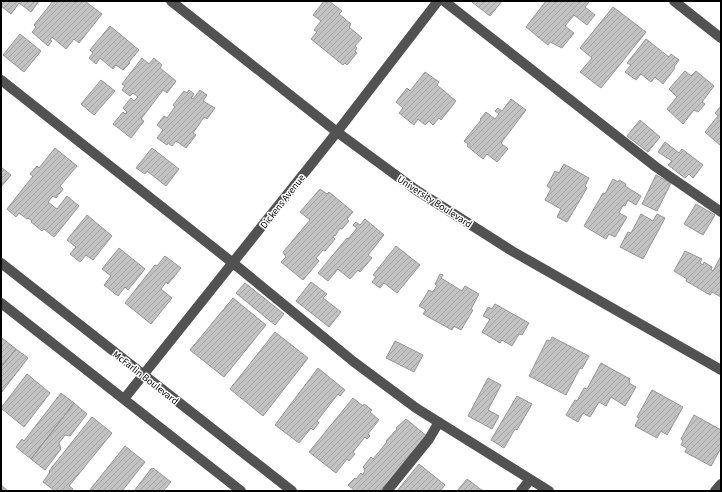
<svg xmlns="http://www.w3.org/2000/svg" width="722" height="492" font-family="'Source Sans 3',sans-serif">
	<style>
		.building { fill: url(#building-hatch); stroke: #969696 }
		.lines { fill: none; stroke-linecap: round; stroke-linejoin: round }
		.minor { stroke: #525252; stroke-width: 10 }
		.labels { text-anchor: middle; stroke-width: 3; stroke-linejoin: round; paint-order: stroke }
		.street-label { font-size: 10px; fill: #000; stroke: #fff }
	</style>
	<defs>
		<pattern id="building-hatch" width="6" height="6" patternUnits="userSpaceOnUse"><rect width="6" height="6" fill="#c2c2c2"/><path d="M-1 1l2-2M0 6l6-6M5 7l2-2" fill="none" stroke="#a5a5a5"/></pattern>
	</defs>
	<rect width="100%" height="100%" fill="#fff"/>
	<path class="building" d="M1 1H39L31 12 19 3 11 14 1 6Z
		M53 1H85L102 14 79 43 74 39 66 49 52 37 50 40 52 41 48 46 32 32 36 27 34 25Z
		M324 1H329L342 11 339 14 351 24 349 27 362 38 355 46 357 48 355 51 357 53 347 65 345 63 343 65 311 39 317 32 314 30 321 21 313 15Z
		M473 1H502L490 16 472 2Z
		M546 1H588L589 2 585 7 595 15 587 25 574 15 565 26 574 33 562 48 550 42 548 45 526 27Z
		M613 7 646 32 601 88 580 72 592 58 580 48Z
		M110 26 139 50 129 62 130 63 123 70 116 65 113 69 100 58 96 64 89 58 93 53 90 50Z
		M20 34 41 51 24 72 3 55Z
		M646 39 669 57 671 54 679 60 674 67 675 68 663 84 655 77 651 82 641 74 636 80 625 72 631 65 627 63Z
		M142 58 149 64 154 58 162 65 160 68 176 81 167 93 163 90 141 119 144 121 131 138 113 124 123 112 125 114 127 112 123 108 131 98 134 101 138 97 133 93 130 96 122 90 125 86 122 84Z
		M685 71 691 76 696 71 714 86 702 102 705 104 698 112 694 110 683 124 667 109 677 97 669 89Z
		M425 72 439 82 437 85 456 101 441 120 439 118 433 125 429 121 425 125 418 119 414 125 399 113 403 108 396 102 407 88 410 91Z
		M101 80 115 91 94 115 81 104Z
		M189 90 194 94 191 98 193 99 200 90 207 95 203 101 215 108 207 119 204 117 198 126 193 133 196 135 186 148 176 141 172 146 168 143 167 145 157 138 163 130 157 125 164 116 167 118 175 107 173 105 184 91 187 93Z
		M511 99 526 110 501 143 508 149 497 162 487 154 483 159 467 146 468 144 464 141 481 120 480 119 486 112 495 119 499 114 495 111 498 108 502 111Z
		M721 106V146L705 132 718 116 715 113Z
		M640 120 660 137 648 152 627 136Z
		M665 142 679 153 682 149 703 165 693 178 689 174 685 178 668 165 672 161 658 152Z
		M55 148 77 166 60 186 63 189 56 198 53 196 48 202 57 209 67 196 79 206 54 237 44 229 42 231 31 222 32 221 28 218 27 219 19 213 16 217 7 209 33 176 30 174 37 166 39 168Z
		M152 148 179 169 166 186 147 171 145 174 136 168Z
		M564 164 589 178 585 186 587 188 567 222 557 217 561 209 545 200 551 189 547 186 555 171 559 173Z
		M1 167 11 175 1 187Z
		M656 175 671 183 657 211 642 204Z
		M613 179 618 182 619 180 626 184 625 186 641 196 636 205 628 200 625 206 623 205 619 213 627 217 615 237 609 234 606 239 584 226 603 193 605 194Z
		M320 189 327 194 329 192 353 212 347 219 349 221 342 229 340 228 335 236 334 235 333 237 335 239 325 251 323 250 316 258 319 261 303 280 281 262 286 257 283 252 310 220 300 212Z
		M696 204 715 215 703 235 684 224Z
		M641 214 653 221 657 214 665 218 643 259 620 247 628 232 631 233Z
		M87 215 112 236 93 260 86 255 80 262 70 254 76 247 67 240Z
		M365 219 384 235 368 255 372 258 360 272 358 270 350 279 338 269 328 281 318 273 347 238 348 239 357 228 353 225 356 222 360 225Z
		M396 246 420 265 397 293 384 283 380 288 372 282 376 277 373 275Z
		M119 248 145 269 128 290 125 287 118 296 104 285 111 276 102 269Z
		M685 251 702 259 700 263 703 265 704 262 712 267 711 270 713 271 721 256V297L712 292 710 295 686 281 687 279 674 271Z
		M165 256 181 268 168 284 166 282 161 289 172 298 151 324 125 303 155 265 157 266Z
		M440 274 443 275 441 278 462 291 465 286 479 294 471 309 473 310 461 330 454 326 452 330 423 314 426 310 419 306 429 290 433 292 437 285 435 284Z
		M311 282 327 294 323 298 341 312 329 327 296 301Z
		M245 283 284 314 275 325 236 293Z
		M233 298 266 325 224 377 190 350Z
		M495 304 529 323 522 335 519 334 512 346 502 340 500 343 482 332 490 319 483 316 488 307 492 309Z
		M275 332 308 358 263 416 230 389Z
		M552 337 589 356 582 369 580 368 566 395 529 376 547 340 550 341Z
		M2 338 16 349 1 367V339Z
		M395 341 423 355 414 372 386 358Z
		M16 349 28 358 1 393V367Z
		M601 363 630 379 629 383 636 387 625 406 611 397 606 406 599 402 590 417 583 413 578 422 566 415 575 400 577 401 584 388 587 389Z
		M318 368 345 390 340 396 338 394 317 421 319 423 313 430 311 428 299 443 275 425Z
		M27 374 50 393 24 427 1 408Z
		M488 378 501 385 488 410 499 416 492 429 468 416Z
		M652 390 683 407 667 435 661 431 657 438 635 426 639 418 637 417Z
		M61 393 74 403 31 459 16 447 22 439 24 441Z
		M517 396 532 404 517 430 515 429 504 448 491 440Z
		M353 398 363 406 364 404 372 410 370 412 379 420 368 434 370 436 367 439 365 437 353 452 355 454 349 461 347 459 336 473 309 452Z
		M74 403 87 414 70 436 65 435 59 443 61 449 45 470 31 459Z
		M694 415 721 430V448L711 466 685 452 687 448 681 445 683 441 681 439Z
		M92 417 112 433 69 486 73 489 71 491H55L43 482 50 472 49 471Z
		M406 419 428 437 385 491H355L348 485 355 478 356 479 361 473 363 475 365 469 363 467 371 457 373 459 387 442 386 441 397 429 396 428Z
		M125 446 145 462 122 491H89Z
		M419 464 445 485 440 491H397Z
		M153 468 171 482 163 491H134L151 469Z
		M467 479 483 491H457Z
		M1 485 8 491H1Z"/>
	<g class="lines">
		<path class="minor" d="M171 1 337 132 416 190 512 251 721 370
			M444 1 656 167 721 212
			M674 1 721 38
			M1 80 233 263 354 362 416 408 549 491
			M1 263 292 491
			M1 303 241 491
			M124 399 337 132 438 1
			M387 491 429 439 439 422
			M521 491 530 480
			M715 491 721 484"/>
	</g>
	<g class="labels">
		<g class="street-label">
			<text transform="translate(282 201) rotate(-52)" y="4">Dickens Avenue</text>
			<text transform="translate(435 201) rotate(33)" y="4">University Boulevard</text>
			<text transform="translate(146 377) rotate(38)" y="4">McFarlin Boulevard</text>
		</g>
	</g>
	<rect width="722" height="492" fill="none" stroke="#000000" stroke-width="4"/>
</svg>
